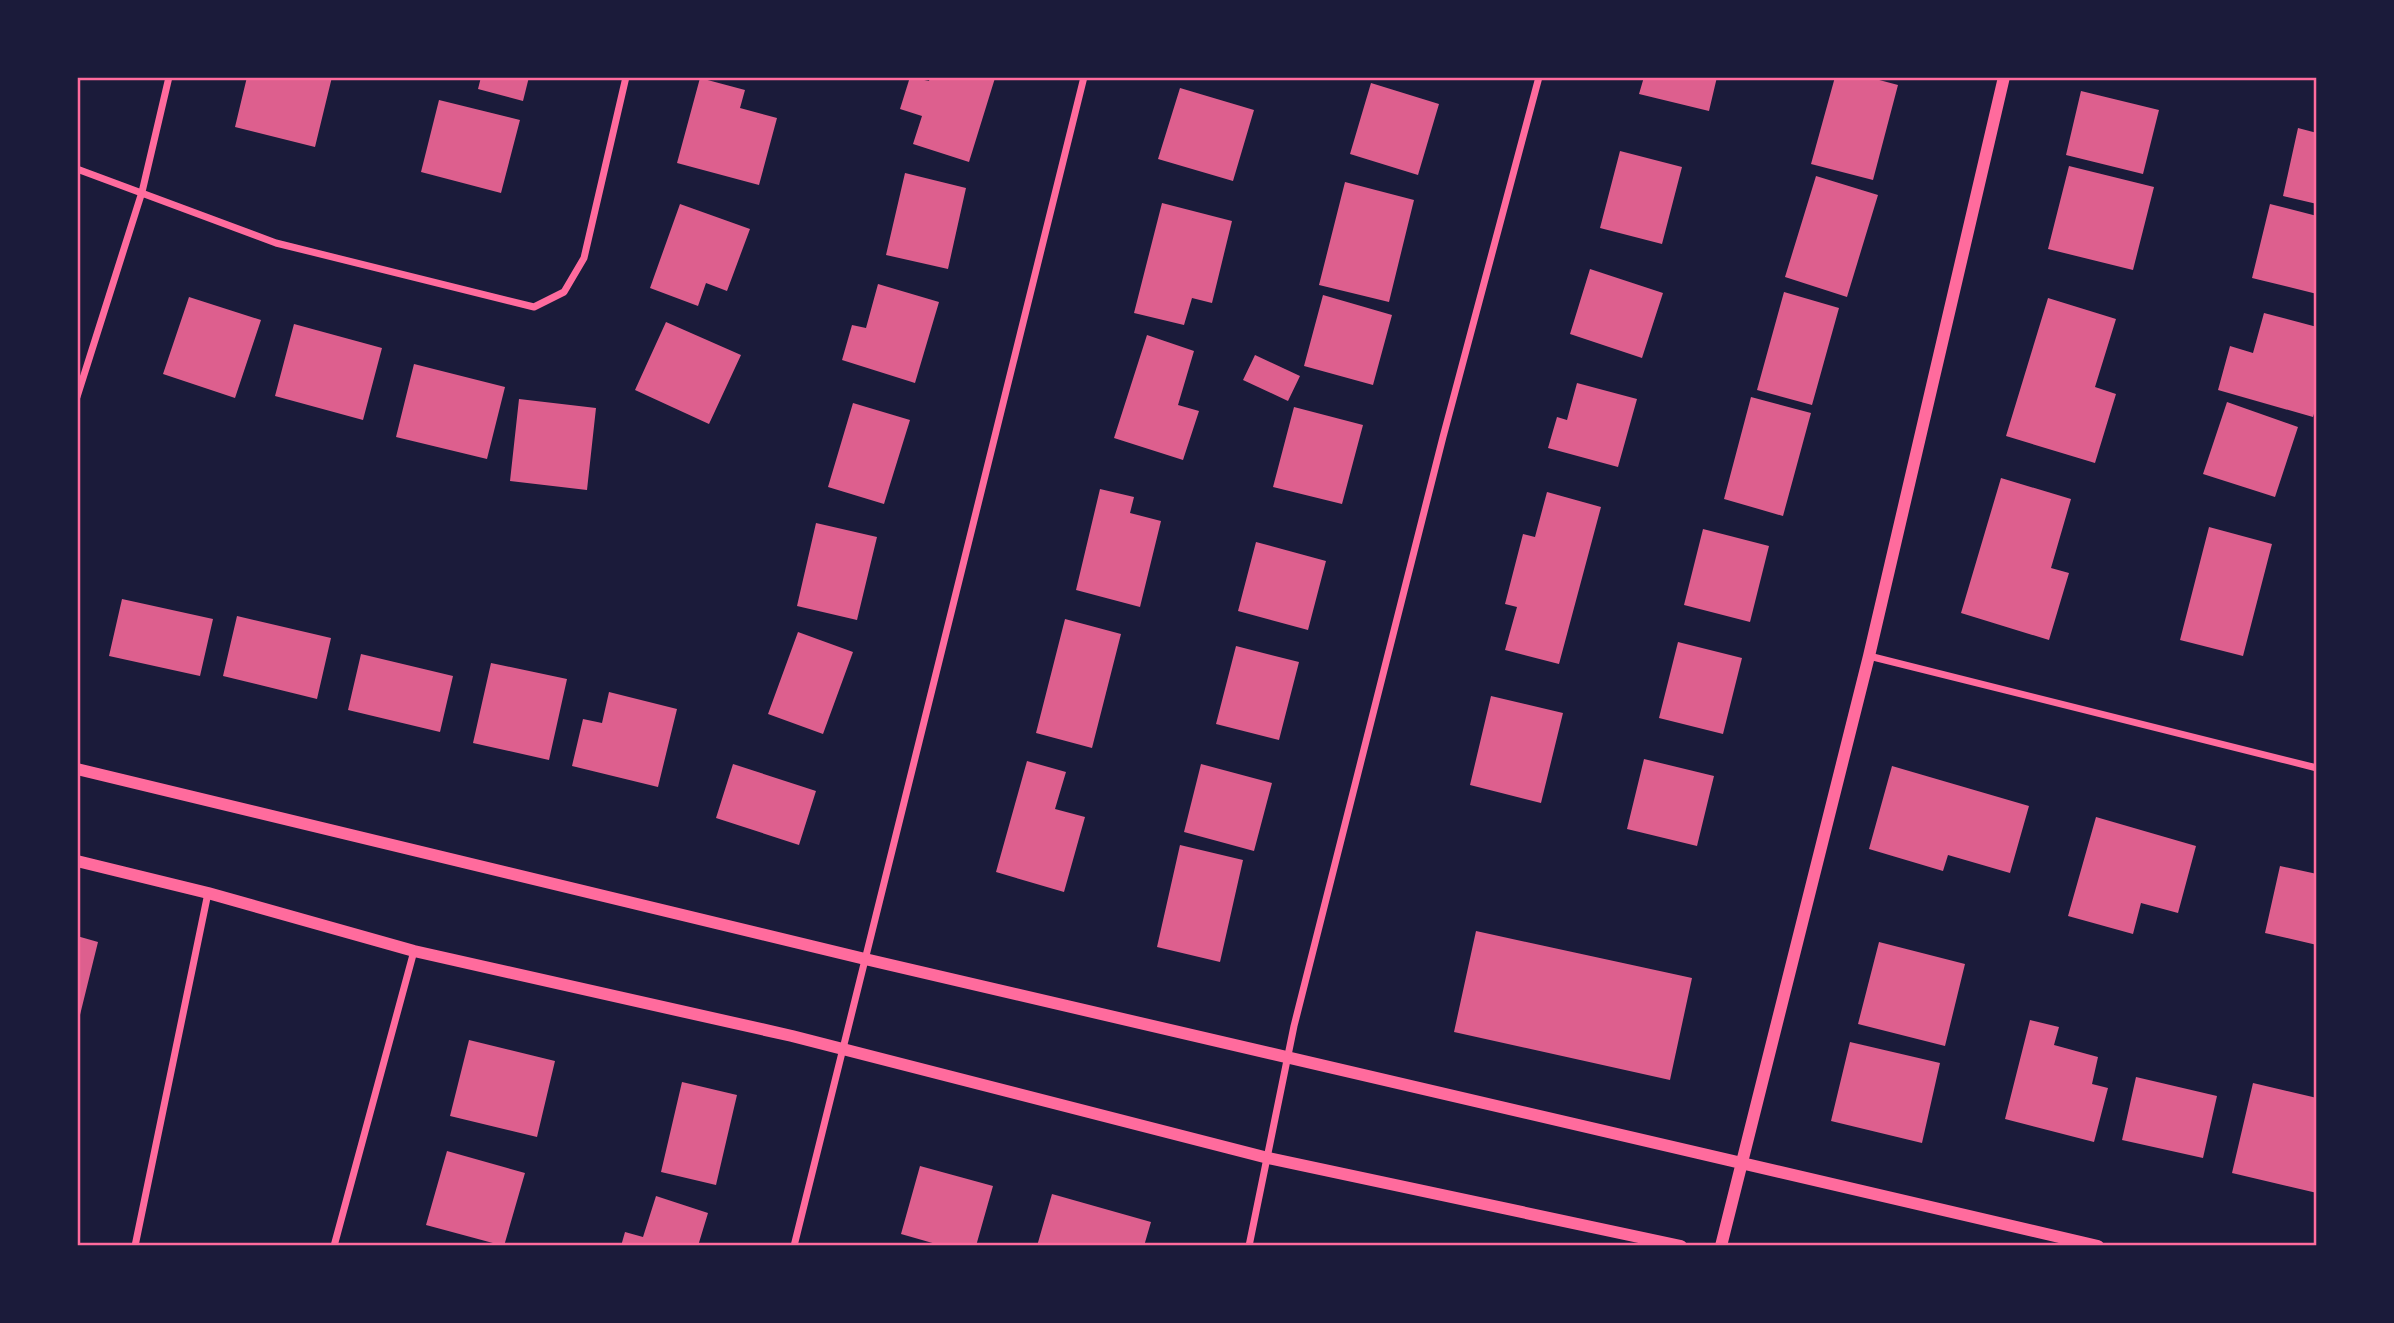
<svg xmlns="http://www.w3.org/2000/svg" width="2394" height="1323" font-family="'Archivo Narrow',sans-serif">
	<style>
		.building { fill: #dd5f8e }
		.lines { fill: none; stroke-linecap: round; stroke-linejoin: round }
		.minor { stroke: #ff6b9d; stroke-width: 7 }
		.tertiary { stroke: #ff6b9d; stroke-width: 12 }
		.neatline { fill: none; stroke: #ff6b9d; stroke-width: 2.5 }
	</style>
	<rect width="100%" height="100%" fill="#1b1b3a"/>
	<path class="building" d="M247 77H332L315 147 235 127Z
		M481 77H529L523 101 478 89Z
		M910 77 929 81 930 77 995 78 969 162 913 144 922 116 900 109Z
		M1644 77H1717L1709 111 1639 94Z
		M1835 77H1868L1898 85 1873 180 1811 164Z
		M700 78 745 90 740 108 777 118 759 185 677 163Z
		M1371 83 1439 104 1418 175 1350 154Z
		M1180 88 1254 110 1233 181 1158 159Z
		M2081 91 2159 110 2143 174 2066 155Z
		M439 100 520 120 501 193 421 172Z
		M2298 128 2317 133V204L2283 196Z
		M1620 151 1682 167 1662 244 1600 228Z
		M2069 166 2154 187 2133 270 2048 249Z
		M905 173 966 188 948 269 886 255Z
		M1816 176 1878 195 1847 297 1785 277Z
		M1345 182 1414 200 1389 302 1319 285Z
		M1162 203 1232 221 1212 303 1192 298 1184 325 1134 313Z
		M680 204 750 229 727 291 706 283 698 306 650 288Z
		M2270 204 2317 216V294L2252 278Z
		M1590 269 1663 293 1642 358 1570 334Z
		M878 284 939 302 915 383 842 360 852 325 866 328Z
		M1784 292 1839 308 1812 405 1757 390Z
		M1323 295 1392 315 1373 385 1304 366Z
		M189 297 261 320 235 398 163 374Z
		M2048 298 2116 319 2095 387 2116 394 2095 463 2006 436Z
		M2264 313 2317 327V404L2313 417 2218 390 2230 346 2253 353Z
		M666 322 741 355 709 424 635 390Z
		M294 324 382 348 363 420 275 396Z
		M1147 335 1194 351 1178 405 1199 411 1183 460 1114 438Z
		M1255 355 1300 376 1288 401 1243 380Z
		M414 364 505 387 487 459 396 437Z
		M1577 383 1637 399 1618 467 1548 448 1557 417 1567 420Z
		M1751 397 1811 413 1783 516 1724 499Z
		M519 399 596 408 587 490 510 481Z
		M2227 402 2298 427 2275 497 2203 474Z
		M853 403 910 420 884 504 828 487Z
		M1294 407 1363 425 1342 504 1273 487Z
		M2001 478 2071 499 2051 568 2069 573 2049 640 1961 613Z
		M1100 489 1134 497 1130 513 1161 521 1140 607 1076 590Z
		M1547 492 1601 507 1559 664 1505 650 1517 607 1505 604 1523 534 1535 537Z
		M816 523 877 537 857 620 797 606Z
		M2209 527 2272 544 2243 656 2180 640Z
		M1703 529 1769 546 1750 622 1684 605Z
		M1256 542 1326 561 1308 630 1238 611Z
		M122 599 213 619 200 676 109 656Z
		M237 616 331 638 317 699 223 676Z
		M1065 619 1121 634 1092 748 1036 733Z
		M798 632 853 652 823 734 768 714Z
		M1678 642 1742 658 1723 734 1659 718Z
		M1236 646 1299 662 1279 740 1216 724Z
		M361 654 453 676 440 732 348 710Z
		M491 663 567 679 549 760 473 743Z
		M609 692 677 709 658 787 572 766 583 719 602 723Z
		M1491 696 1563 713 1541 803 1470 785Z
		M1644 759 1714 776 1697 846 1627 829Z
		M1027 761 1066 772 1055 809 1085 817 1064 892 996 872Z
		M733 764 816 791 799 845 716 818Z
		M1201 764 1272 783 1254 851 1184 832Z
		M1892 766 2029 806 2010 873 1948 855 1943 871 1869 849Z
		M2096 817 2196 846 2178 913 2141 903 2133 934 2068 916Z
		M1180 845 1243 860 1220 962 1157 947Z
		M2280 866 2317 874V945L2265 933Z
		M1476 931 1692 978 1670 1080 1454 1032Z
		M77 936 98 942 78 1023H77Z
		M1879 942 1965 964 1945 1046 1858 1024Z
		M2030 1020 2059 1027 2054 1045 2098 1057 2092 1084 2108 1088 2094 1142 2005 1119Z
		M469 1040 555 1061 537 1137 450 1116Z
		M1850 1042 1940 1063 1922 1143 1831 1121Z
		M2136 1077 2217 1096 2203 1158 2122 1140Z
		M682 1082 737 1095 716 1185 661 1172Z
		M2253 1083 2317 1098 2314 1123 2317 1124V1193L2232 1173Z
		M447 1151 525 1173 504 1246 426 1225Z
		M920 1166 993 1186 976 1246H943L901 1234Z
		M1052 1194 1151 1222 1144 1246H1037Z
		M656 1196 708 1213 698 1246H621L625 1232 643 1237Z"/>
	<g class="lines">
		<path class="minor" d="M77 169 276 243 534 307 564 292 584 258 626 77
			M77 397 142 192 169 77
			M1869 656 2317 768
			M135 1246 208 893
			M334 1246 414 951
			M794 1246 1084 77
			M1249 1246 1294 1026 1443 437 1539 77"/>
		<path class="tertiary" d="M77 769 865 959 2098 1246
			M77 861 208 893 414 951 792 1036 1268 1158 1681 1246
			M1721 1246 1869 656 2004 77"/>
	</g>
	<rect width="2394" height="1323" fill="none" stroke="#1b1b3a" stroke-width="158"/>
	<rect x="79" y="79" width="2236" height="1165" class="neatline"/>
</svg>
